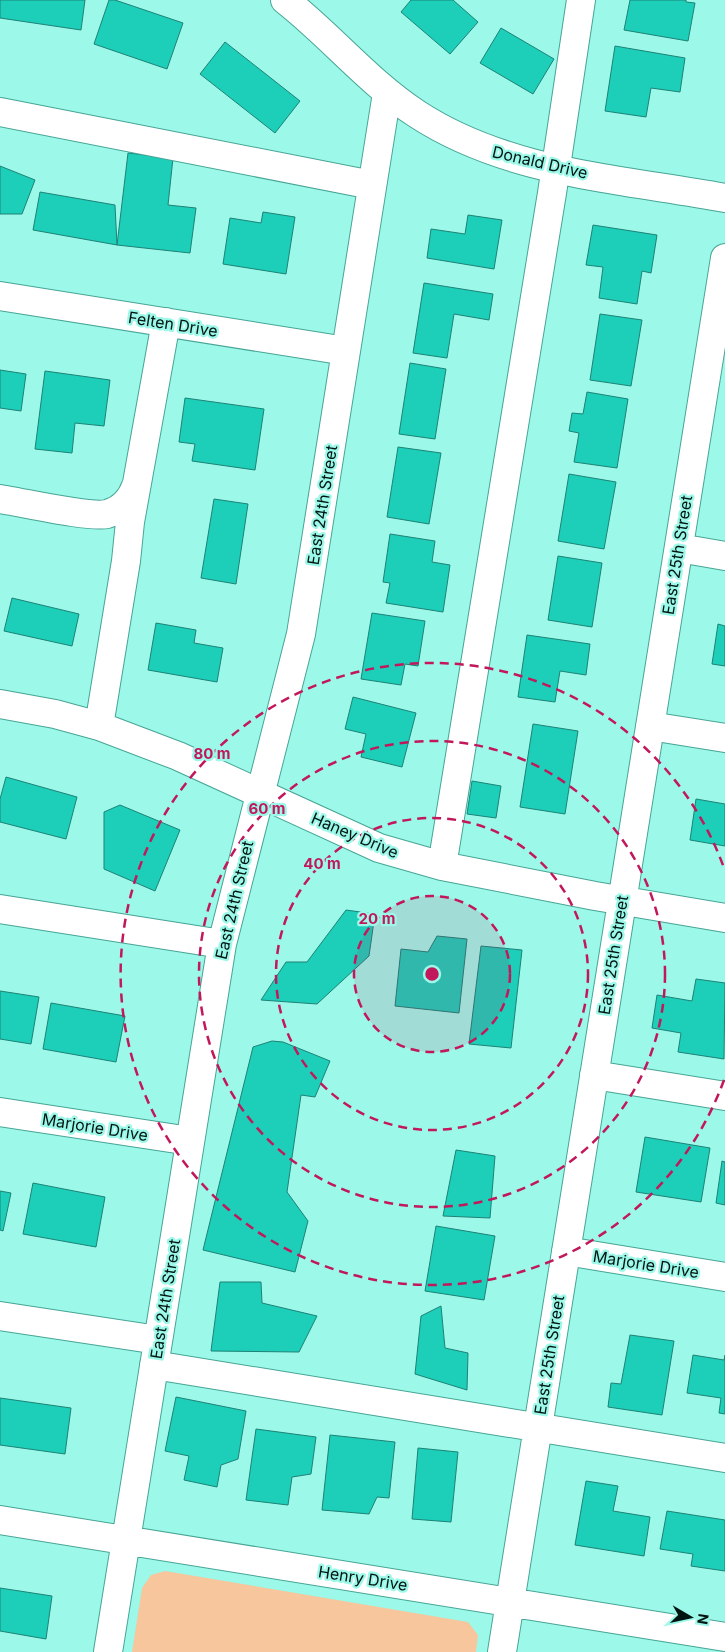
<svg xmlns="http://www.w3.org/2000/svg" width="725" height="1652" font-family="Inter,sans-serif">
	<style>
		.green { fill: #f7c69c }
		.building { fill: #1dceb9; stroke: #1c8376 }
		.lines { fill: none; stroke-linecap: round; stroke-linejoin: round }
		.minor-casing { stroke: #47a596; stroke-width: 30 }
		.minor { stroke: #fff; stroke-width: 28 }
		.ring { fill: none; stroke: #c2185b; stroke-width: 2.5; stroke-dasharray: 9 6 }
		.labels { text-anchor: middle; stroke-width: 4.5; stroke-linejoin: round; paint-order: stroke }
		.street-label { font-size: 16px; fill: #001511; stroke: #9cf8e8 }
		.centre { fill: #c2185b; stroke: #9cf8e8; stroke-width: 2.5 }
		.ring-label { font-size: 15px; text-anchor: middle; font-weight: bold; fill: #c2185b; stroke: #9cf8e8; stroke-width: 4.5; stroke-linejoin: round; paint-order: stroke }
	</style>
	<rect width="100%" height="100%" fill="#9cf8e8"/>
	<path class="green" d="M165 1571 468 1622 478 1635 476 1652H132L142 1588 151 1575Z"/>
	<path class="building" d="M0 0H85L81 30 0 18Z
		M109 0H115L183 23 167 69 94 44Z
		M411 0H453L478 22 450 54 401 12Z
		M630 0H686V2L695 3 688 41 624 30Z
		M501 28 554 59 533 94 480 63Z
		M225 42 300 101 275 133 200 74Z
		M615 46 685 58 680 92 651 88 646 117 605 111Z
		M128 153 173 158 168 205 196 208 190 253 117 245Z
		M0 166 35 180 22 214H0Z
		M40 192 115 205 117 245 33 230Z
		M263 212 295 217 286 274 223 264 230 218 261 223Z
		M468 215 502 220 494 269 427 258 431 229 465 234Z
		M593 225 657 235 651 273 642 271 637 304 599 298 603 267 586 265Z
		M424 283 493 294 489 320 454 314 447 358 413 353Z
		M600 314 642 320 631 386 590 380Z
		M410 363 446 369 435 439 399 434Z
		M0 370 26 374 21 411 0 408Z
		M45 371 110 380 104 426 75 423 72 453 35 449Z
		M587 392 628 399 617 468 574 462 579 433 569 431 572 413 583 414Z
		M185 398 264 409 255 470 192 461 195 444 179 442Z
		M398 447 441 453 429 524 387 517Z
		M569 474 616 482 604 549 558 541Z
		M214 499 248 504 236 584 201 578Z
		M390 534 435 541 432 562 450 565 443 612 386 603 390 583 383 582Z
		M558 556 602 563 592 627 548 620Z
		M12 598 79 614 72 646 4 631Z
		M372 613 425 621 418 666 405 664 401 685 361 679Z
		M156 623 196 630 194 643 223 648 217 682 148 670Z
		M718 624 725 626V666L712 664Z
		M527 635 590 644 586 675 560 671 555 702 518 697Z
		M353 697 416 713 402 767 361 757 366 734 345 729Z
		M533 724 578 731 565 814 520 807Z
		M6 777 77 797 66 839 0 822V799Z
		M472 781 501 786 496 818 467 814Z
		M696 799 725 804V846L690 840Z
		M120 805 180 830 155 891 104 869V812Z
		M346 910 375 914 369 956 317 1004 261 1000 286 962H307Z
		M437 936 467 939 459 1013 395 1006 401 949 428 952Z
		M481 946 522 950 511 1048 469 1044Z
		M696 979 725 983 724 1059 678 1052 681 1033 652 1028 657 995 692 1001Z
		M0 991 39 997 31 1044 0 1039Z
		M51 1003 125 1016 116 1062 43 1049Z
		M272 1041 283 1042 330 1061 315 1097 301 1095 287 1192 308 1221 295 1272 203 1250 253 1047Z
		M645 1137 710 1148 701 1202 636 1192Z
		M456 1150 495 1156 490 1218 443 1216Z
		M722 1161 725 1162V1205L716 1203Z
		M33 1183 105 1197 96 1247 23 1234Z
		M0 1191 11 1193 3 1231 0 1230Z
		M436 1226 495 1236 484 1300 425 1291Z
		M220 1282H261L262 1303 317 1316 299 1352 211 1351Z
		M441 1306 445 1348 468 1353 467 1390 415 1374 421 1316Z
		M630 1335 674 1341 662 1415 608 1407 611 1383 621 1384Z
		M693 1355 724 1360 725 1355V1414L719 1413 721 1398 687 1393Z
		M176 1397 246 1411 238 1459 221 1465 217 1487 184 1480 189 1456 165 1451Z
		M0 1398 71 1408 65 1454 0 1445Z
		M256 1429 316 1437 311 1474 292 1477 288 1505 246 1500Z
		M330 1435 395 1442 389 1498 377 1497 369 1514 322 1510Z
		M418 1448 458 1452 451 1522 412 1519Z
		M586 1481 618 1486 613 1511 650 1517 644 1556 575 1545Z
		M667 1511 725 1520V1571L691 1566 693 1554 660 1549Z
		M0 1588 52 1596 46 1639 0 1631Z"/>
	<g class="lines">
		<defs>
			<path id="minor" d="M285 0C331 36 368 82 417 114 507 173 621 179 725 198
				M0 112 372 185
				M0 296 346 351
				M0 499C21 502 90 518 107 514 122 510 131 500 136 486
				M679 548 725 556
				M0 704 55 714 99 726 178 756 379 848 442 866 595 896 725 918
				M99 726 126 561 130 522 166 322
				M650 726 725 738
				M442 866 552 193 581 0
				M0 909 222 944
				M594 1075 725 1096
				M0 1112 190 1141
				M566 1251 725 1277
				M0 1316 158 1340
				M154 1365 725 1458
				M0 1520 725 1637
				M108 1652 222 944 301 634 387 93
				M502 1652 725 258"/>
		</defs>
		<use href="#minor" class="minor-casing"/>
		<use href="#minor" class="minor"/>
	</g>
	<circle cx="432" cy="974" r="78" fill="#c2185b" fill-opacity=".12"/>
	<g class="ring">
		<circle cx="432" cy="974" r="78"/>
		<circle cx="432" cy="974" r="156"/>
		<circle cx="432" cy="974" r="233"/>
		<path d="M724 1080A311 311 0 1 1 724 868"/>
	</g>
	<g class="labels">
		<g class="street-label">
			<text transform="translate(540 162) rotate(13)" y="6">Donald Drive</text>
			<text transform="translate(173 324) rotate(9)" y="6">Felten Drive</text>
			<text transform="translate(322 505) rotate(-81)" y="6">East 24th Street</text>
			<text transform="translate(677 555) rotate(-81)" y="6">East 25th Street</text>
			<text transform="translate(355 835) rotate(23)" y="6">Haney Drive</text>
			<text transform="translate(234 900) rotate(-77)" y="6">East 24th Street</text>
			<text transform="translate(613 955) rotate(-81)" y="6">East 25th Street</text>
			<text transform="translate(95 1127) rotate(9)" y="6">Marjorie Drive</text>
			<text transform="translate(646 1264) rotate(9)" y="6">Marjorie Drive</text>
			<text transform="translate(165 1299) rotate(-81)" y="6">East 24th Street</text>
			<text transform="translate(549 1355) rotate(-81)" y="6">East 25th Street</text>
			<text transform="translate(363 1578) rotate(9)" y="6">Henry Drive</text>
		</g>
	</g>
	<circle cx="432" cy="974" r="8" class="centre"/>
	<g class="ring-label">
		<text x="212" y="759">80 m</text>
		<text x="267" y="814">60 m</text>
		<text x="322" y="869">40 m</text>
		<text x="377" y="924">20 m</text>
	</g>
	<g transform="translate(690 1617) rotate(99)" stroke="#9cf8e8" stroke-width="4" paint-order="stroke">
	<path d="M0-4L9 19L0 12L-9 19Z" fill="#001511"/>
	<text y="-8" font-size="14" font-weight="bold" text-anchor="middle" fill="#001511">N</text>
	</g>
</svg>
